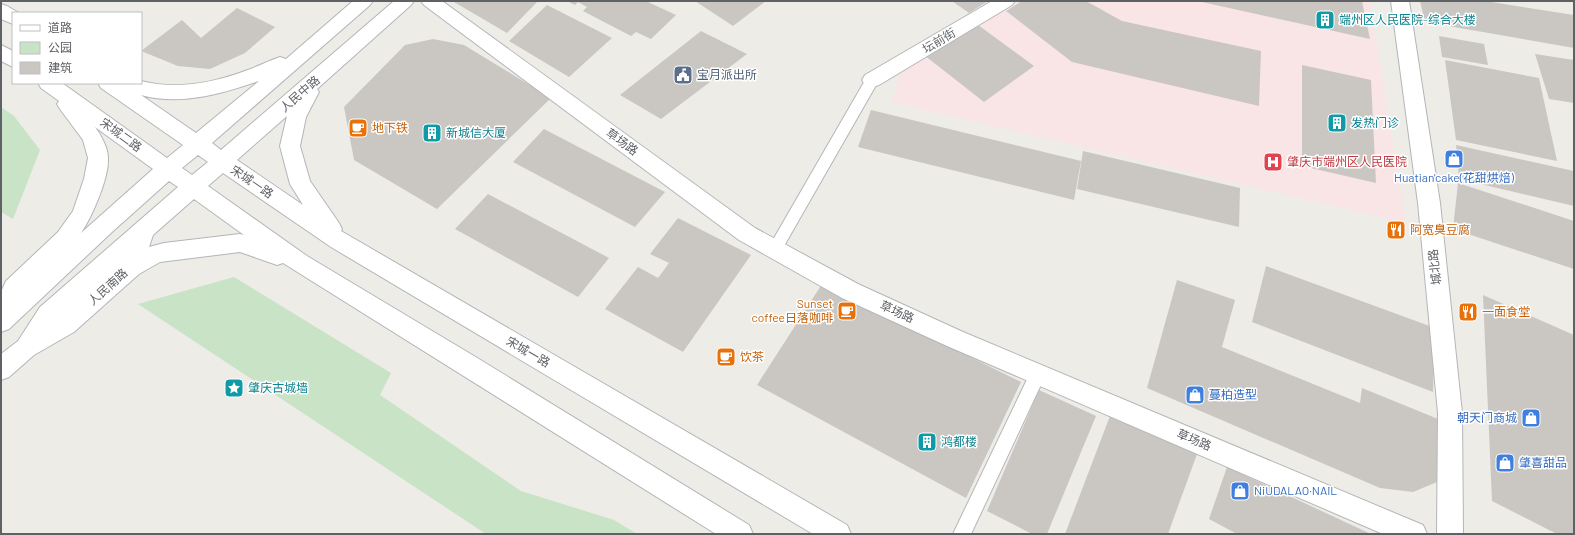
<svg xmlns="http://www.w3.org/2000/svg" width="1575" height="535" font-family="Barlow,'Noto Sans SC',sans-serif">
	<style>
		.medical { fill: #f9e5e5 }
		.green { fill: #c8e3c6 }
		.building { fill: #cac7c3 }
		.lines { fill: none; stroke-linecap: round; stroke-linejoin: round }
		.service-casing { stroke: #b3b6b9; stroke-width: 2 }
		.minor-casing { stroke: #b3b6b9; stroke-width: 2 }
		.secondary-casing { stroke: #b2b6b9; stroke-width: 2 }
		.service { fill: #fff; fill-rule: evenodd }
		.minor { fill: #fff; fill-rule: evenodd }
		.secondary { fill: #fff; fill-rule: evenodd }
		.labels { text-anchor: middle; stroke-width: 3; stroke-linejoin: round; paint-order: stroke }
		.culture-label { font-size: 12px; fill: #0d838f; stroke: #fff; text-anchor: start }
		.street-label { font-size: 12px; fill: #5e6165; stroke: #fff }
		.service-label { font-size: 12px; fill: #4e5e75; stroke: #fff; text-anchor: start }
		.food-label { font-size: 12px; fill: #c56008; stroke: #fff; text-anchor: start }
		.health-label { font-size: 12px; fill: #be3a42; stroke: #fff; text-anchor: start }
		.shop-label { font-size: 12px; fill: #366cbe; stroke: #fff; text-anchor: start }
	</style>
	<rect width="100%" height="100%" fill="#eeece6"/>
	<path class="medical" d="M1020 1H1370L1406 223 892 102 903 62Z"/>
	<path class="green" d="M1 107 14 116 40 150 13 219 1 212Z
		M234 277 391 373 380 395 521 491 614 520 637 534H486L138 304Z"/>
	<path class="building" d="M454 1H533L537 2 507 33 454 2Z
		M567 1H646L676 15 651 39 636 32 631 36 583 11 587 7 578 2 575 5Z
		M695 1H766L733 26Z
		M952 1H988L969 13Z
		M1022 1H1086L1122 21 1261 51 1259 106 1072 62 1006 11Z
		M1202 1H1362L1370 39 1202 2Z
		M1420 1H1485L1574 15V48L1425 22Z
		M547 5 612 38 569 77 509 41Z
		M237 8 275 27 245 53 210 69 178 66 141 51 182 20 201 38Z
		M974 22 1034 66 984 102 924 55Z
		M701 31 747 54 661 119 620 95Z
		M1439 36 1484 44 1488 65 1442 57Z
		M433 39 464 45 551 98 437 209 354 160 344 107 405 45Z
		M1535 54 1574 60V103L1549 99Z
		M1445 60 1539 78 1557 161 1456 140Z
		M1302 65 1371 80 1376 183 1302 166Z
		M871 110 1081 161 1074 200 858 147Z
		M544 129 665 192 635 227 513 162Z
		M1456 145 1574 171V206L1459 179Z
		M1083 151 1240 188 1239 227 1077 189Z
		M1458 183 1574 221V269L1453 229Z
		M488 194 609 258 578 297 455 229Z
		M678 218 751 255 683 352 605 309 638 267 658 278 669 263 650 254Z
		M1266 266 1435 328 1433 392 1252 322Z
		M1177 280 1235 300 1222 347 1360 403 1362 388 1443 421 1437 482 1413 492 1380 488 1147 388Z
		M822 284 1021 382 966 498 757 385Z
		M1483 295 1574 335V534H1557L1492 501Z
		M1039 390 1096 416 1047 534H1032L987 511Z
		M1110 416 1197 454 1168 534H1065Z
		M1227 467 1371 534H1237L1209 519Z"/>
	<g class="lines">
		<defs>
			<path id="service" d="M872 75 877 77 879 80 780 253 775 255 770 253 768 249 770 245 867 77Z
				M1038 367 1044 369 1046 374 971 534H953L1032 369Z"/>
			<path id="minor" d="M421 1H442L755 228 858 284 963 332 1423 525 1427 534H1383L947 346 842 298 739 240 424 5Z
				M992 1H1015L1012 5 879 85 872 87 865 85 862 80 865 75Z
				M1391 1H1409L1440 203 1462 413 1463 534H1437L1438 413 1418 203Z"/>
			<path id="secondary" d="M353 1H373L370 5 212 143 221 150 394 1H414L411 5 317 89 319 92 306 117 300 146 310 181 339 223 342 229 341 231 847 525 851 534H813L331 247 223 173 208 186 307 256 474 356 749 525 753 534H716L283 263 277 265 240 252 160 262 139 274 74 332 34 355 9 377 1 380V354L18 341 40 307 178 187 169 181 112 232 9 329 1 332V292L6 281 58 232 73 211 84 179 88 158 83 140 60 109 57 104 59 101 41 88 38 83H62L167 158 183 145 101 88 98 83H141V81C175 90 213 83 245 71 257 67 268 61 280 57L286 59ZM259 81 196 133 141 95C180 106 221 94 259 81ZM287 116 280 146 290 184 303 205 237 160ZM95 127 153 169 81 233C92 217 109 178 108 158 108 148 101 135 95 127ZM198 155 208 162 192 175 182 168ZM194 199 244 235 240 234 164 243 149 247 153 235Z
				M1 4 7 6 19 13H13V24L1 19Z
				M1 45 13 51V67L1 61Z"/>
		</defs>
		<use href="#service" class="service-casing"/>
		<use href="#minor" class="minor-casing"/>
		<use href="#secondary" class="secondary-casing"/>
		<use href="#service" class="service"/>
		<use href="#minor" class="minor"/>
		<use href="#secondary" class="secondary"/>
	</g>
	<defs>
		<symbol id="building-square" viewBox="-11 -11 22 22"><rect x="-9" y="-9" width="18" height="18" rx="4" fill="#0f9aa8" stroke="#fff"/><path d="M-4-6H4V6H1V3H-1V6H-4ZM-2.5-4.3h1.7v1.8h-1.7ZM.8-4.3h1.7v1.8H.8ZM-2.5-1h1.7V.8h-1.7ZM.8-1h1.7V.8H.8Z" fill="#fff"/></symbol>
		<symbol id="civic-square" viewBox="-11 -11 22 22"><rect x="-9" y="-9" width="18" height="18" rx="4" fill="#5c6f8a" stroke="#fff"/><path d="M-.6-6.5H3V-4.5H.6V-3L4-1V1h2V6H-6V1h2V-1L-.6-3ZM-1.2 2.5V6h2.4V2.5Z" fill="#fff"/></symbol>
		<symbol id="cafe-square" viewBox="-11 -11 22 22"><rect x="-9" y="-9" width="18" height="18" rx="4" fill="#e8710a" stroke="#fff"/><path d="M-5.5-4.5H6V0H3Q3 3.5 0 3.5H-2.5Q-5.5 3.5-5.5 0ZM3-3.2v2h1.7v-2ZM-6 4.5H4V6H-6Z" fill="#fff"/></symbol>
		<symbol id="shop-square" viewBox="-11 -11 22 22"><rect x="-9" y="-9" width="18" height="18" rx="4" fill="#3f7fe0" stroke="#fff"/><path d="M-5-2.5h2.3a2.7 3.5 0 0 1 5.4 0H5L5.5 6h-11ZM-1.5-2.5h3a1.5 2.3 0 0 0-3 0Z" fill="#fff"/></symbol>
		<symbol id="hospital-square" viewBox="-11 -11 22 22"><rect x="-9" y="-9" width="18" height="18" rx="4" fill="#e0444e" stroke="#fff"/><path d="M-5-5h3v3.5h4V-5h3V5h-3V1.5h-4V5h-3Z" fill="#fff"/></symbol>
		<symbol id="restaurant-square" viewBox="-11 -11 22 22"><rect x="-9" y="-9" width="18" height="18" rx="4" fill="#e8710a" stroke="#fff"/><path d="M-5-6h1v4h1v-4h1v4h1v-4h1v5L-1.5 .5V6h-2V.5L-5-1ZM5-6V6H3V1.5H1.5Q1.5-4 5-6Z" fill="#fff"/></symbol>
		<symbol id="sight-square" viewBox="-11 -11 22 22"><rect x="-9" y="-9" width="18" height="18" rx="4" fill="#0f9aa8" stroke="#fff"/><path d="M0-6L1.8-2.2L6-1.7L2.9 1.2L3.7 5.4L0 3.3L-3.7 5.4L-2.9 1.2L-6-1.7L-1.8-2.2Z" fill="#fff"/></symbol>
	</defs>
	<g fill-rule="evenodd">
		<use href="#building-square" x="1314" y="9" width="22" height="22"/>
		<use href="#civic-square" x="672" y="64" width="22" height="22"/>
		<use href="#building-square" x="1326" y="112" width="22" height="22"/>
		<use href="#cafe-square" x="347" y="117" width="22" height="22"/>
		<use href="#building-square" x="421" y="122" width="22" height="22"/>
		<use href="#shop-square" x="1443" y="148" width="22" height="22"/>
		<use href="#hospital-square" x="1262" y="151" width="22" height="22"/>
		<use href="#restaurant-square" x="1385" y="219" width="22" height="22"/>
		<use href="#cafe-square" x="836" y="300" width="22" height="22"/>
		<use href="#restaurant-square" x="1457" y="301" width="22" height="22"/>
		<use href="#cafe-square" x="715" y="346" width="22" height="22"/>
		<use href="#sight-square" x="223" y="377" width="22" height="22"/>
		<use href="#shop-square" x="1184" y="384" width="22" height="22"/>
		<use href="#shop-square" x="1520" y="407" width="22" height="22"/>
		<use href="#building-square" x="916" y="431" width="22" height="22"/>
		<use href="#shop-square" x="1494" y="452" width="22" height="22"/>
		<use href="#shop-square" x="1229" y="480" width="22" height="22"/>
	</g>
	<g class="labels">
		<g class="culture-label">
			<text x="1339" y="24">端州区人民医院-综合大楼</text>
			<text x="1351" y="127">发热门诊</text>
			<text x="446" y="137">新城信大厦</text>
			<text x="248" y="392">肇庆古城墙</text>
			<text x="941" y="446">鸿都楼</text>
		</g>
		<g class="street-label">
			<text transform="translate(939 41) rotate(-31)" y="4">坛前街</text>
			<text transform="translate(300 94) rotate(-41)" y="4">人民中路</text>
			<text transform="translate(121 135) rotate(36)" y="4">宋城二路</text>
			<text transform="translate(622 142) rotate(36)" y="4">草场路</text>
			<text transform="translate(252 182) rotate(34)" y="4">宋城一路</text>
			<text transform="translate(1435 267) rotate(-96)" y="4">城北路</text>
			<text transform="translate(108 287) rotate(-42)" y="4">人民南路</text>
			<text transform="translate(897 312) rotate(24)" y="4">草场路</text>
			<text transform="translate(528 352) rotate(30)" y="4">宋城一路</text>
			<text transform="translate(1194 440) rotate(23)" y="4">草场路</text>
		</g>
		<g class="service-label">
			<text x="697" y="79">宝月派出所</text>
		</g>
		<g class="food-label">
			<text x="372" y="132">地下铁</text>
			<text x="1410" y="234">阿宽臭豆腐</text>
			<text x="833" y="308" text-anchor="end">Sunset<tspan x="833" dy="14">coffee日落咖啡</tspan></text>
			<text x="1482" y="316">一面食堂</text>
			<text x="740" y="361">饮茶</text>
		</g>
		<g class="health-label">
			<text x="1287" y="166">肇庆市端州区人民医院</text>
		</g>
		<g class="shop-label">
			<text x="1454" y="182" text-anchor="middle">Huatian'cake(花甜烘焙)</text>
			<text x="1209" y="399">蔓柏造型</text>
			<text x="1517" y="422" text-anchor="end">朝天门商城</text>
			<text x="1519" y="467">肇喜甜品</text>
			<text x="1254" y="495">NiUDALAO·NAIL</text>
		</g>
	</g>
	<rect width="1575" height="535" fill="none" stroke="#5e6165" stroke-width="4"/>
	<rect x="12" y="12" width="130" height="72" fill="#ffffff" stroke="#bfc0c1"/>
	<rect x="20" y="25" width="20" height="6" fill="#ffffff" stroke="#bfc0c1"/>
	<text x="48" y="32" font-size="12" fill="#5e6165">道路</text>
	<rect x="20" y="42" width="20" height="12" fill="#c8e3c6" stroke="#bfc0c1"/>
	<text x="48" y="52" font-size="12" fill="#5e6165">公园</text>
	<rect x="20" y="62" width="20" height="12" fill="#cac7c3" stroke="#bfc0c1"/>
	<text x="48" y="72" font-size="12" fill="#5e6165">建筑</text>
</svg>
